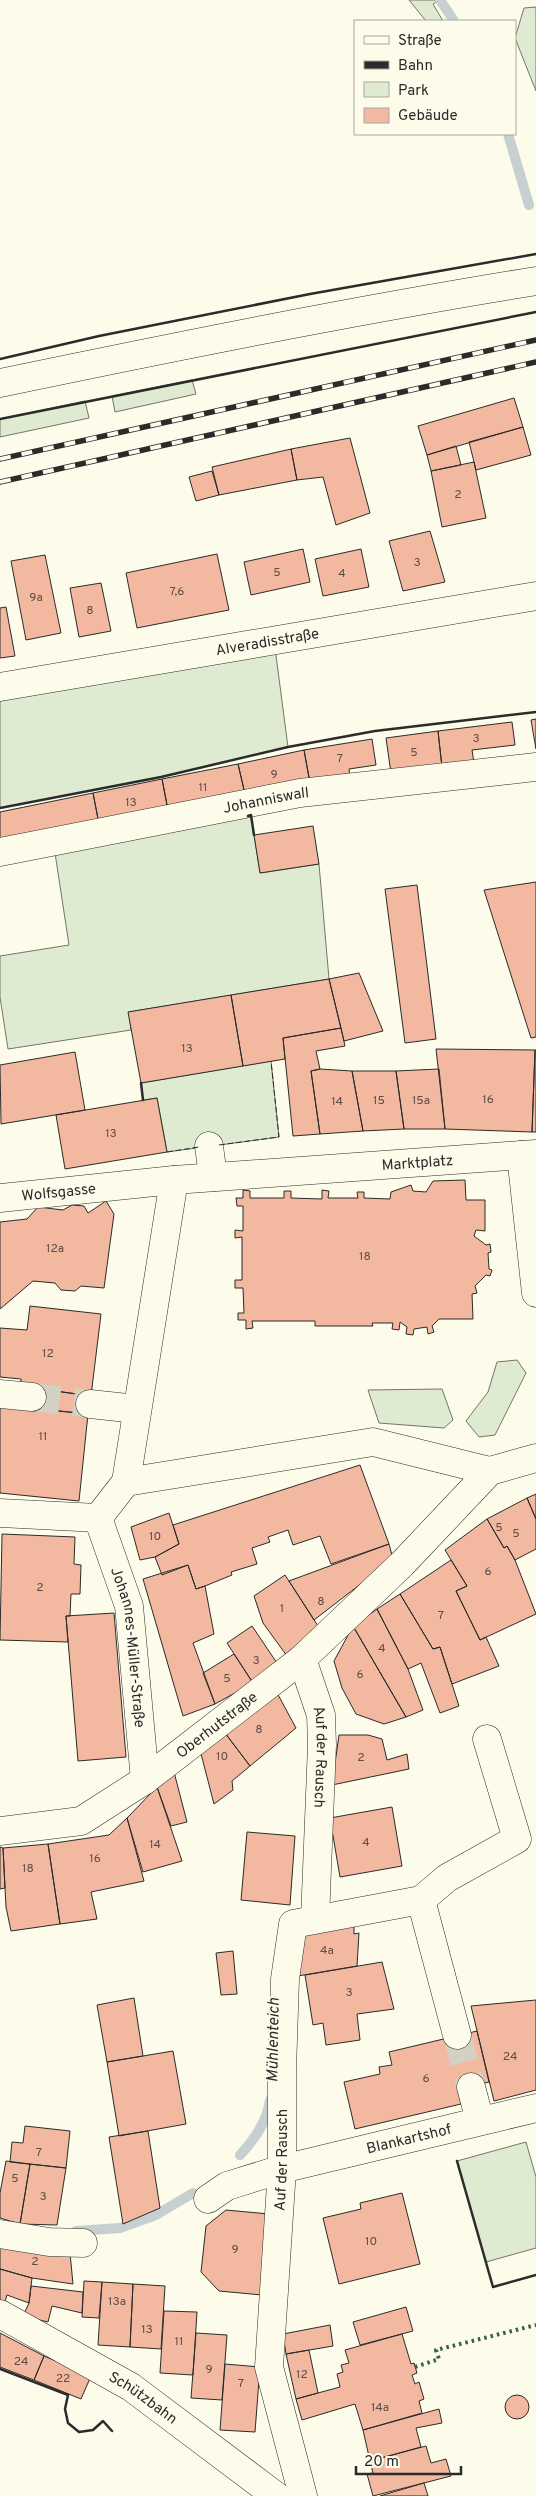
<svg xmlns="http://www.w3.org/2000/svg" width="536" height="2496" font-family="Overpass,sans-serif">
	<style>
		.green { fill: #deebd1; stroke: #74746e }
		.lines { fill: none; stroke-linecap: round; stroke-linejoin: round }
		.stream { stroke: #c7d0d0; stroke-width: 10 }
		.building { fill: #f2b8a0; stroke: #2b2b2b }
		.street-tunnel { stroke: #d3d1c4; stroke-width: 28; stroke-dasharray: 28 14; stroke-linecap: butt }
		.street-casing { stroke: #2b2b2b; stroke-width: 29 }
		.secondary-casing { stroke: #2b2b2b; stroke-width: 29 }
		.primary-casing { stroke: #2b2b2b; stroke-width: 29 }
		.street { stroke: #fdfbea; stroke-width: 28 }
		.secondary { stroke: #fdfbea; stroke-width: 28 }
		.primary { stroke: #fdfbea; stroke-width: 28 }
		.rail-casing { stroke: #2b2b2b; stroke-width: 5.5 }
		.rail { stroke: #fdfbea; stroke-width: 4; stroke-dasharray: 11; stroke-linecap: butt }
		.hedge { stroke: #34623c; stroke-width: 4; stroke-dasharray: 2.5 4; stroke-linecap: butt }
		.fence { stroke: #2b2b2b; stroke-width: 1; stroke-dasharray: 6 2.5; stroke-linecap: butt }
		.wall { stroke: #2b2b2b; stroke-width: 2.5 }
		.labels { text-anchor: middle; stroke-width: 4; stroke-linejoin: round; paint-order: stroke }
		.number-label { font-size: 12px; fill: #5d4e48 }
		.street-label { font-size: 15px; fill: #2b2b2b; stroke: #fdfbea }
		.water-label { font-size: 16px; font-style: italic; fill: #2b2b2b; stroke: #fdfbea }
	</style>
	<rect width="100%" height="100%" fill="#fdfbea"/>
	<path class="green" d="M409 0H439L433 4 443 21H426Z
		M536 7V91L515 38 524 8Z
		M192 380 196 394 115 412 112 396Z
		M85 401 89 418 0 437V419Z
		M275 648 288 747 161 777 0 808V699Z
		M251 815 260 873 319 864 329 979 129 1012 131 1030 8 1049 0 997V956L69 945 55 853Z
		M271 1061 279 1137 167 1152 157 1098 143 1100 141 1083Z
		M517 1360 526 1373 495 1435 479 1437 466 1421 488 1392 497 1362Z
		M442 1389 453 1420 444 1428 379 1423 368 1390Z
		M526 2142 536 2177V2248L486 2262 457 2161Z"/>
	<g class="lines">
		<path class="stream" d="M440 0 454 21
			M508 134 529 205
			M240 2155C255 2139 267 2122 270 2100
			M76 2231 120 2228 156 2215 193 2193"/>
	</g>
	<path class="building" d="M514 398 523 427 427 455 418 426Z
		M523 427 531 455 476 470 469 442Z
		M350 438 370 513 336 525 323 477 297 480 291 449Z
		M456 446 461 465 431 471 427 455Z
		M291 449 297 480 219 495 212 467Z
		M474 462 486 518 442 527 431 471Z
		M212 471 219 495 196 501 189 477Z
		M430 531 445 582 403 591 389 541Z
		M303 549 310 582 251 595 244 562Z
		M361 549 369 587 323 596 315 559Z
		M217 554 229 610 137 628 126 573Z
		M45 555 61 633 26 640 11 561Z
		M101 583 111 631 79 637 70 588Z
		M6 607 15 656 0 658V608Z
		M536 719V749L531 720Z
		M512 722 515 745 472 750 474 763 442 767 438 731Z
		M438 731 442 767 391 773 386 738Z
		M372 739 376 765 349 769 350 778 310 783 304 750Z
		M304 750 310 783 245 794 238 764Z
		M238 764 245 794 168 810 162 779Z
		M162 779 168 810 99 824 93 793Z
		M93 793 99 824 0 844V812Z
		M313 826 319 864 260 873 254 835Z
		M536 882V1037L531 1038 484 890Z
		M417 885 436 1039 405 1043 385 889Z
		M359 973 383 1031 344 1041 329 979Z
		M329 979 341 1028 283 1038 285 1059 243 1066 231 995Z
		M231 995 243 1066 141 1083 128 1012Z
		M341 1028 345 1046 316 1051 320 1069 311 1071 320 1134 293 1136 283 1038Z
		M436 1049 535 1050 532 1132 445 1129Z
		M535 1050H536V1132H532Z
		M75 1052 85 1110 1 1124 0 1065Z
		M320 1069 352 1071 363 1131 320 1134 311 1071Z
		M439 1069 445 1129H404L396 1071Z
		M352 1071H396L404 1129 363 1131Z
		M157 1098 167 1152 65 1169 56 1115Z
		M465 1180 466 1200H485V1231L476 1230 474 1236 486 1245 490 1244 491 1252 488 1253 489 1269 492 1270 490 1276 486 1275 475 1286 477 1293 472 1294 473 1319H439L432 1326 434 1332 428 1334 427 1327 414 1329 413 1335 406 1334 407 1327 400 1322 399 1330 392 1329 393 1323H372L373 1326H315V1321H252L253 1328 246 1329V1320H238V1313H244L243 1288H235V1280H242V1237L235 1238V1230L243 1231V1206H237L236 1198H243V1190L250 1191V1198H284V1191H291V1198L322 1199V1190L329 1191 328 1198H358L357 1192H364V1198L390 1199 391 1192 411 1185 413 1191 426 1192 433 1181Z
		M106 1201 114 1214 104 1288 81 1286 75 1291 61 1290 55 1283 33 1281 0 1309V1222L27 1219 38 1207 63 1210 72 1205 84 1206 88 1213Z
		M30 1306 101 1314 91 1396 21 1386V1379L0 1377V1328L27 1330Z
		M33 1388 91 1396 88 1414 31 1408Z
		M0 1405 88 1414 79 1501 0 1493Z
		M360 1465 389 1544 331 1564 320 1536 293 1545 288 1530 268 1537 270 1542 252 1548 257 1564 231 1572 232 1575 205 1586 196 1589 188 1565 162 1575 155 1557 179 1544 173 1525Z
		M536 1494V1519L527 1498Z
		M527 1498 536 1519V1549L515 1560 507 1546 504 1548 487 1519Z
		M169 1513 179 1544 155 1557 140 1560 131 1527Z
		M487 1519 504 1548 507 1546 515 1560 536 1614 480 1640 456 1591 467 1586 445 1550Z
		M2 1534 75 1537 74 1564 81 1565 80 1594H71L70 1616H66L68 1642 0 1640Z
		M389 1544 393 1559 314 1620 289 1581Z
		M451 1560 467 1586 456 1591 480 1640 486 1637 499 1666 452 1684 440 1647 433 1649 400 1594Z
		M188 1565 196 1589 205 1586 214 1634 193 1643 215 1704 183 1716 143 1579Z
		M285 1575 320 1629 287 1656 263 1623 254 1596Z
		M400 1594 433 1649 440 1647 459 1706 440 1713 421 1663 408 1669 377 1609Z
		M377 1609 408 1669 423 1710 406 1717 353 1626Z
		M114 1613 126 1757 78 1761 66 1616Z
		M252 1626 279 1666 253 1683 227 1643Z
		M353 1626 406 1717 384 1724 356 1714 342 1688 334 1661Z
		M234 1654 253 1683 215 1704 203 1673Z
		M276 1691 296 1728 250 1766 222 1729Z
		M222 1729 250 1766 232 1781 233 1790 214 1804 199 1746Z
		M339 1735H368L382 1739 387 1760 407 1754 409 1769 332 1785Z
		M174 1772 187 1822 171 1826 157 1787Z
		M157 1787 182 1861 143 1872 127 1818Z
		M392 1807 402 1866 340 1877 330 1818Z
		M127 1818 144 1881 91 1892 97 1919 60 1924 48 1844 109 1835Z
		M247 1832 295 1836 290 1905 241 1900Z
		M48 1844 60 1924 11 1931 6 1907 3 1848Z
		M0 1847 3 1848 5 1888 0 1889Z
		M354 1924V1934L359 1933 357 1966 292 1977 298 1932Z
		M233 1951 237 1994 221 1995 216 1953Z
		M382 1962 394 2009 357 2014 360 2040 326 2045 323 2023 313 2025 305 1975Z
		M134 1998 143 2056 107 2062 97 2005Z
		M536 2000V2090L494 2101 471 2006Z
		M477 2031 489 2082 458 2090 461 2104 355 2129 344 2082 380 2074 379 2067 392 2065 389 2052Z
		M173 2051 186 2124 119 2136 107 2062Z
		M25 2126 70 2131 66 2168 10 2162 12 2142 23 2143Z
		M148 2131 160 2208 123 2224 109 2137Z
		M6 2161 30 2164 20 2224 0 2218V2193Z
		M30 2164 66 2168 57 2225 20 2224Z
		M402 2193 420 2264 339 2284 323 2218 361 2209 360 2203Z
		M226 2210 269 2214 262 2295 219 2291 201 2272 206 2226Z
		M0 2243 70 2253 73 2284 32 2278 0 2269Z
		M0 2269 32 2278 29 2303 7 2295 3 2308 0 2306Z
		M84 2281 102 2282 99 2318 82 2317Z
		M102 2282 133 2284 130 2347 98 2345Z
		M133 2284 165 2286 161 2349 130 2347Z
		M31 2286 83 2292 82 2313 52 2306 48 2322 23 2316 29 2303Z
		M406 2307 413 2331 360 2345 353 2322Z
		M164 2311 197 2312 193 2375 160 2373Z
		M330 2325 333 2346 286 2354 283 2334Z
		M0 2333 44 2356 34 2380 0 2367Z
		M196 2333 227 2335 222 2400 191 2398Z
		M402 2334 411 2364 414 2363 417 2373 412 2375 415 2384 419 2382 424 2399 419 2401 422 2413 363 2430 355 2404 302 2420 296 2399 340 2387 337 2374 343 2372 341 2365 349 2363 345 2350Z
		M309 2350 318 2393 296 2399 286 2354Z
		M44 2356 91 2376 81 2399 34 2380Z
		M225 2364 260 2367 255 2432 220 2430Z
		M505 2407a12 12 0 1 1 24 0a12 12 0 1 1-24 0Z
		M439 2409 442 2423 416 2428 421 2447 370 2461 363 2430Z
		M426 2446 431 2463 446 2459 451 2476 373 2496 367 2474 373 2473 370 2461Z
		M424 2483 428 2496H380Z"/>
	<g class="lines">
		<path class="street-tunnel" d="M32 1397 90 1404
			M457 2035 471 2087"/>
		<defs>
			<g id="street">
				<path id="s1" d="M0 852 300 793 536 767"/>
				<path d="M209 1146 213 1177"/>
				<path d="M521 1155 536 1293"/>
				<path id="s2" d="M0 1198 174 1180 536 1154"/>
				<path d="M0 1394 32 1397"/>
				<path d="M90 1404 137 1409"/>
				<path d="M126 1482 174 1180"/>
				<path d="M0 1513 98 1518"/>
				<path d="M98 1518 126 1482 373 1442 490 1471"/>
				<path id="s3" d="M98 1518 129 1606 145 1780"/>
				<path id="s4" d="M302 1659 321 1715 322 1745 315 1919"/>
				<path id="s5" d="M0 1831 81 1821 145 1780 302 1659 402 1564 490 1471 536 1458"/>
				<path d="M421 1900 447 1878 517 1839 487 1739"/>
				<path d="M471 2087 480 2121"/>
				<path id="s6" d="M208 2199 227 2186 282 2169 536 2108"/>
				<path d="M0 2234 49 2242 83 2243"/>
				<path id="s7" d="M0 2314 131 2387 276 2496"/>
				<path id="s8" d="M303 2496 269 2367 282 2169V2070L285 1979 293 1924 421 1900 457 2035"/>
			</g>
			<g id="secondary">
				<path id="s9" d="M0 687 536 596"/>
			</g>
			<path id="primary" d="M0 383C178 346 356 310 536 281"/>
		</defs>
		<use href="#street" class="street-casing"/>
		<use href="#secondary" class="secondary-casing"/>
		<use href="#primary" class="primary-casing"/>
		<use href="#street" class="street"/>
		<use href="#secondary" class="secondary"/>
		<use href="#primary" class="primary"/>
		<defs>
			<path id="rail" d="M0 459 536 340
				M0 482 536 362"/>
		</defs>
		<use href="#rail" class="rail-casing"/>
		<use href="#rail" class="rail"/>
		<path class="hedge" d="M415 2367 439 2359 436 2350 536 2325"/>
		<path class="fence" d="M219 1145 279 1137 271 1061
			M167 1152 199 1147"/>
		<path class="wall" d="M0 359 99 336 310 294 536 254
			M0 419 536 312
			M0 808 161 777 288 747 375 731 536 712
			M248 816 251 815 254 835
			M141 1083 143 1100
			M457 2161 493 2287 536 2275
			M0 2369 68 2395 65 2409 68 2423 79 2432 93 2430 103 2421 112 2431"/>
	</g>
	<g class="labels">
		<g class="number-label">
			<text x="458" y="498">2</text>
			<text x="417" y="566">3</text>
			<text x="277" y="576">5</text>
			<text x="342" y="577">4</text>
			<text x="177" y="595">7,6</text>
			<text x="36" y="601">9a</text>
			<text x="90" y="614">8</text>
			<text x="476" y="742">3</text>
			<text x="414" y="756">5</text>
			<text x="340" y="762">7</text>
			<text x="274" y="778">9</text>
			<text x="203" y="791">11</text>
			<text x="131" y="806">13</text>
			<text x="187" y="1052">13</text>
			<text x="488" y="1103">16</text>
			<text x="379" y="1104">15</text>
			<text x="421" y="1104">15a</text>
			<text x="337" y="1105">14</text>
			<text x="111" y="1137">13</text>
			<text x="55" y="1252">12a</text>
			<text x="365" y="1260">18</text>
			<text x="48" y="1357">12</text>
			<text x="43" y="1440">11</text>
			<text x="499" y="1531">5</text>
			<text x="516" y="1537">5</text>
			<text x="155" y="1540">10</text>
			<text x="488" y="1575">6</text>
			<text x="40" y="1591">2</text>
			<text x="321" y="1605">8</text>
			<text x="282" y="1612">1</text>
			<text x="441" y="1619">7</text>
			<text x="382" y="1652">4</text>
			<text x="256" y="1664">3</text>
			<text x="360" y="1678">6</text>
			<text x="227" y="1682">5</text>
			<text x="259" y="1733">8</text>
			<text x="222" y="1760">10</text>
			<text x="361" y="1761">2</text>
			<text x="366" y="1846">4</text>
			<text x="155" y="1848">14</text>
			<text x="95" y="1862">16</text>
			<text x="28" y="1872">18</text>
			<text x="327" y="1954">4a</text>
			<text x="349" y="1996">3</text>
			<text x="510" y="2060">24</text>
			<text x="426" y="2082">6</text>
			<text x="39" y="2156">7</text>
			<text x="15" y="2182">5</text>
			<text x="43" y="2200">3</text>
			<text x="371" y="2245">10</text>
			<text x="235" y="2253">9</text>
			<text x="35" y="2265">2</text>
			<text x="117" y="2305">13a</text>
			<text x="147" y="2333">13</text>
			<text x="179" y="2345">11</text>
			<text x="21" y="2365">24</text>
			<text x="209" y="2373">9</text>
			<text x="302" y="2378">12</text>
			<text x="63" y="2382">22</text>
			<text x="241" y="2387">7</text>
			<text x="380" y="2411">14a</text>
		</g>
		<g class="street-label">
			<text dy="5" stroke="none"><textPath href="#s9" startOffset="271">Alveradisstraße</textPath></text>
			<text dy="5" stroke="none"><textPath href="#s1" startOffset="271">Johanniswall</textPath></text>
			<text dy="5" stroke="none"><textPath href="#s2" startOffset="419">Marktplatz</textPath></text>
			<text dy="5" stroke="none"><textPath href="#s2" startOffset="59">Wolfsgasse</textPath></text>
			<text dy="5" stroke="none"><textPath href="#s3" startOffset="134">Johannes-Müller-Straße</textPath></text>
			<text dy="5" stroke="none"><textPath href="#s5" startOffset="248">Oberhutstraße</textPath></text>
			<text dy="5" stroke="none"><textPath href="#s4" startOffset="101">Auf der Rausch</textPath></text>
			<text dy="5" stroke="none"><textPath href="#s6" startOffset="211">Blankartshof</textPath></text>
			<text dy="5" stroke="none"><textPath href="#s8" startOffset="341">Auf der Rausch</textPath></text>
			<text dy="5" stroke="none"><textPath href="#s7" startOffset="166">Schützbahn</textPath></text>
		</g>
		<g class="water-label">
			<text transform="translate(272 2040) rotate(-89)" y="6">Mühlenteich</text>
		</g>
	</g>
	<rect x="354" y="20" width="162" height="115" fill="#fdfbea" stroke="#a9a89e"/>
	<rect x="364" y="36" width="25" height="8" fill="#fdfbea" stroke="#a9a89e"/>
	<text x="398" y="45" font-size="15" fill="#2b2b2b">Straße</text>
	<rect x="364" y="61" width="25" height="8" fill="#2b2b2b" stroke="#a9a89e"/>
	<text x="398" y="70" font-size="15" fill="#2b2b2b">Bahn</text>
	<rect x="364" y="82" width="25" height="15" fill="#deebd1" stroke="#a9a89e"/>
	<text x="398" y="95" font-size="15" fill="#2b2b2b">Park</text>
	<rect x="364" y="108" width="25" height="15" fill="#f2b8a0" stroke="#a9a89e"/>
	<text x="398" y="120" font-size="15" fill="#2b2b2b">Gebäude</text>
	<path d="M356 2466v8h105v-8" fill="none" stroke="#2b2b2b" stroke-width="2.5"/>
	<text x="364" y="2466" font-size="15" fill="#2b2b2b" stroke="#fdfbea" stroke-width="4" paint-order="stroke">20 m</text>
</svg>
